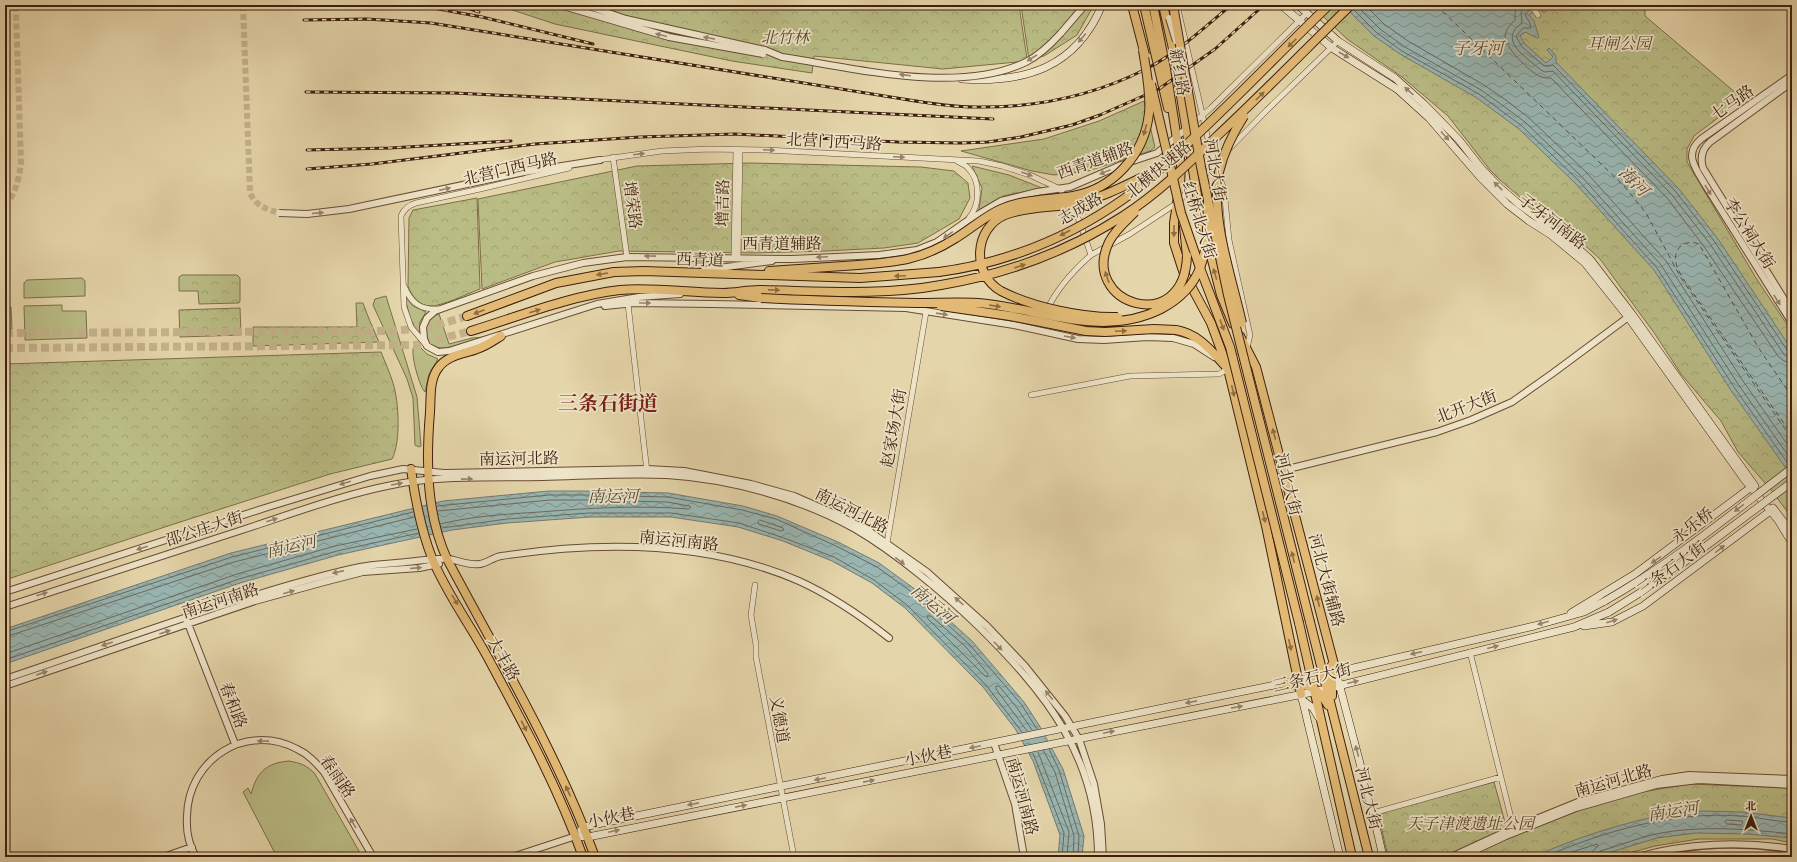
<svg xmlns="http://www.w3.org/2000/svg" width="1797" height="862" font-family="'Gentium Book Plus','Noto Serif SC',serif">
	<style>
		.grass { fill: #babc85; stroke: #7c6e48 }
		.forest { fill: url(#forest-crowns); stroke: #7c6e48 }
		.water { fill: url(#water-waves); stroke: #757a70 }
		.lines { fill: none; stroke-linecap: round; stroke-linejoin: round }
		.shore { stroke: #6c6a5f; stroke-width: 1 }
		.ferry { stroke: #594c3e; stroke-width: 1; stroke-dasharray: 5 4; stroke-linecap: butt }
		.tertiary-tunnel { stroke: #c4b18a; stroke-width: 6; stroke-dasharray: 6 3; stroke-linecap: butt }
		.trunk-tunnel { stroke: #c4b18a; stroke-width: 8; stroke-dasharray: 8 4; stroke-linecap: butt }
		.minor-casing { stroke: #684c34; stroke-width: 6 }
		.tertiary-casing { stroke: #684c34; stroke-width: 8 }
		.secondary-casing { stroke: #3e1f0c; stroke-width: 8 }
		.primary-casing { stroke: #3e1f0c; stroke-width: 10 }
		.trunk-casing { stroke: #3e1f0c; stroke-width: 10 }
		.minor { stroke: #eee4c8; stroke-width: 5 }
		.tertiary { stroke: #eee4c8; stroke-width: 6 }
		.secondary { stroke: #eee4c8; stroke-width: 7 }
		.primary { stroke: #e2ba75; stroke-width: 8 }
		.trunk { stroke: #e2ba75; stroke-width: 8 }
		.rail-casing { stroke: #3e1f0c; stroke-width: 3 }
		.rail { stroke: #eee4c8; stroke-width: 1.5; stroke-dasharray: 4.5; stroke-linecap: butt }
		.tertiary-bridge-casing { stroke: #684c34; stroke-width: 8; stroke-linecap: butt }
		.secondary-bridge-casing { stroke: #3e1f0c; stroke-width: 8; stroke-linecap: butt }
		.primary-bridge-casing { stroke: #3e1f0c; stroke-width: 10; stroke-linecap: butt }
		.trunk-bridge-casing { stroke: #3e1f0c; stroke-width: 10; stroke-linecap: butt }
		.tertiary-bridge { stroke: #eee4c8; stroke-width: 6 }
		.secondary-bridge { stroke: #eee4c8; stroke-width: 7 }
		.primary-bridge { stroke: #e2ba75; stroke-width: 8 }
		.trunk-bridge { stroke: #e2ba75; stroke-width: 8 }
		.oneway { fill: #96826a }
		.oneway2 { fill: #906c40 }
		.labels { text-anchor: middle; stroke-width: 3.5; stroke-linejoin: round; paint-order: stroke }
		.park-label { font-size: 16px; font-style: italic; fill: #5d462a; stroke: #eee4c8 }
		.street-label { font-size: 16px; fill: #3e1f0c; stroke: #eee4c8 }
		.water-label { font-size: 17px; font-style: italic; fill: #594c3e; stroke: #eee4c8 }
		.district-label { font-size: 20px; font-weight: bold; fill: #7a1f14; stroke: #eee4c8 }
	</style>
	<defs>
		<pattern id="forest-crowns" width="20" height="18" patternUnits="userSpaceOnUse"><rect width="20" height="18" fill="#babc85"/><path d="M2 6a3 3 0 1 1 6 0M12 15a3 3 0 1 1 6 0" fill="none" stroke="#a1a172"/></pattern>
		<pattern id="water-waves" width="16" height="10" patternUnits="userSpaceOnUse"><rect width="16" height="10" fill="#99b6b2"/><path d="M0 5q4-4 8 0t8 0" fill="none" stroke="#7e938f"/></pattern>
	</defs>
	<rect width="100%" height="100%" fill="#e5d5aa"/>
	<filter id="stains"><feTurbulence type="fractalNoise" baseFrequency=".005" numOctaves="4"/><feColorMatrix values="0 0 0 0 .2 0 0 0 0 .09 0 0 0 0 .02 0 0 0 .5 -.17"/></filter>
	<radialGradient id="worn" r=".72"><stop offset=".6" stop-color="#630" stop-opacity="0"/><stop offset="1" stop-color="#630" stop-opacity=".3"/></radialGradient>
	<path class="grass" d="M5 235H7L9 290 5 291Z
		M82 278 85 281V296L24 298V283L27 280Z
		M386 296 417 397 421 446 419 447 415 445 413 398 407 379 373 305 375 299Z
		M405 297 413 306 426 312 420 322 418 332 410 318Z
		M62 305V311H86L87 338 25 340 24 306Z
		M5 307H11L12 329H5Z
		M439 314 449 344 472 338 484 337C474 339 450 349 441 348 422 346 422 319 439 314Z
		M415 342 427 354 438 359 429 374 425 392C420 388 412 359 413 351 413 348 414 345 415 342Z
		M289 761C300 763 307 765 315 774L359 851V857H277L243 792 248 788 251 794C257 772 266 763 289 761Z"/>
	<path class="forest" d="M497 5H1019L1027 59 1017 62 943 69 814 56 812 73 732 61 555 24Z
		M1021 5H1094L1077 35 1044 56 1029 60Z
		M1311 5H1538L1544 12 1552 5H1645V16L1743 99 1694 136 1687 149V162L1756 278 1792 332V518L1772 491 1738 452 1721 421 1681 374 1655 334 1600 259 1579 240 1540 214 1500 180 1490 170 1448 116 1402 77 1347 39Z
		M1144 101 1155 147 1150 151 1088 171 1054 175 1032 171 961 151 1044 139 1099 121Z
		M751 163 921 167 954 171 968 183 970 198 959 219 918 243 884 248 826 251 754 253 619 251 555 262 482 289 478 199 637 166Z
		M972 166 1009 175 1042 188 1003 196 979 210 982 188Z
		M477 198 480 289C469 293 440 307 430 306 419 306 411 295 408 286L409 218 413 210Z
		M182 275H237L240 278V301L239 303 199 304 198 291H179V277Z
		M356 303H363L369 319 379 342 253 346V327H357Z
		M240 308 241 335 180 337 179 310Z
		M381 352C385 362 390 373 393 383 399 402 401 442 392 459L330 474 174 524 5 580V364Z
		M1494 782 1509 837 1571 813 1636 793 1689 784 1792 788V843L1772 839H1699L1655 846 1614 857H1388L1378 813Z"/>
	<path class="water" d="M1343 5H1516L1518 7 1519 5H1552L1544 13 1539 7 1529 15 1534 21 1539 37 1537 38 1525 32 1520 36 1525 44 1546 63 1553 57 1547 50 1549 48 1556 56V62L1679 189 1718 239 1792 350V477L1730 389 1654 270 1575 183 1519 129 1477 98 1400 54 1374 36Z
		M549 491H584L668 493 743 506 777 516 838 542 879 563 916 590 972 641 1024 702 1039 725 1063 769 1084 836 1082 857H1058L1060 835 1033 761 1016 730 983 687 905 608 872 583 832 561 783 541 738 527 671 517H590L507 523 452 530 338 555 240 583 5 664V629L231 553 443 501Z
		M1703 811 1741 812 1792 818V838L1746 834 1696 833 1657 838 1595 857H1534C1571 839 1623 823 1663 815 1676 812 1690 812 1703 811Z"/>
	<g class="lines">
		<path class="shore" d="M1356 5 1380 29 1405 47 1481 90 1502 105 1525 122 1581 176 1661 265 1738 384 1792 461
			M1365 5 1384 24 1408 41 1484 85 1506 100 1529 118 1586 172 1666 261 1743 381 1792 451
			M1518 5 1515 12V20C1510 25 1506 29 1505 36 1505 48 1529 71 1539 76 1543 78 1547 78 1551 78L1668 199 1705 248 1778 356 1784 361 1792 363
			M1527 5 1521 12 1522 23C1497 40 1526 57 1541 70L1545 72 1553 71 1672 195 1710 244 1783 353 1787 356 1792 357
			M1530 9 1525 15 1530 23 1531 28H1523L1516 36 1522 47 1544 66 1553 65 1676 192 1714 241 1787 350 1792 352
			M1354 10 1377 33 1402 51 1479 94 1499 109 1522 126 1578 180 1657 268 1734 387 1789 465
			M437 506 549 495H584L668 497 742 510 776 519 836 546 877 567 913 593 969 644 1021 704 1037 729
			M438 511 550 500H584L667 502 689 506 691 507 689 509C639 505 589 508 540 512 507 514 473 516 440 524
			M760 520 783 528 784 530 781 531 759 524 758 522Z
			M442 528 507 519 589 513H671L739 523 784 538 834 557 874 580 907 605 986 685 1022 732
			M928 616H931L966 647 988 674V676H985L928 619Z
			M5 632 232 557 413 512
			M5 637 234 562 414 517
			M5 654 237 574 335 546 417 529
			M5 660 239 579 337 551 419 533
			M1027 731 996 689V686H999L1017 708 1032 730
			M1049 749 1059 770 1079 836 1078 857
			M1043 750 1055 772 1074 836 1073 857
			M1038 752 1069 832 1067 857
			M1033 753 1064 833 1062 857
			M1727 820 1742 821 1743 823 1741 825 1727 824 1725 822Z
			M1544 857C1605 831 1673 811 1740 816 1758 817 1775 822 1792 822
			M1556 857 1597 844 1598 846 1593 851 1592 857
			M1597 857 1600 851C1619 846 1637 838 1656 834 1701 825 1747 829 1792 834"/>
		<path class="ferry" d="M1436 5 1624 186 1646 213 1681 278 1792 439
			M1792 397 1758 347 1699 244C1686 239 1673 247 1676 263 1677 268 1680 273 1682 277L1792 435"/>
		<path class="tertiary-tunnel" d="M243 5 250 193C256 206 266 209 279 213
			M5 206C16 193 19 179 21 163L16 11 14 5"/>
		<path class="trunk-tunnel" d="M5 333 390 331 428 328 467 316
			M5 348 416 345 471 331"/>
		<defs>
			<path id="minor" d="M1531 5 1538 15
				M1193 123 1211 108 1307 13
				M1228 150 1267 110 1338 41
				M613 157 627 257
				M598 160 662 151 710 149 766 150 979 161 1002 166 1030 175 1060 189 1079 220 1091 255 1130 234 1177 203 1196 183
				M957 161C960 163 966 165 968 168 981 181 980 205 969 218
				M1202 178 1222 156
				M734 257 736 150
				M738 257 740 150
				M404 286C411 303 420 310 439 309
				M628 304 647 472
				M1047 310C1057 288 1073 271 1091 255
				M426 345 411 327 404 307 401 216C404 209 409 205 416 203L480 189 569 168
				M1031 395 1130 376 1219 374 1228 369 1247 348 1250 335 1229 240 1224 189 1214 165 1177 5
				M885 547 887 543 926 312
				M755 585 751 615 756 645V657L794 857
				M1470 652 1514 830
				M1373 813 1501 777"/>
			<path id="tertiary" d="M1061 33 1085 5
				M1792 75 1701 139C1683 154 1696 169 1706 186L1792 323
				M1792 82 1710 142C1702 149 1700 158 1703 168L1792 312
				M524 172 600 160
				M704 270 772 261
				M680 294 639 297 597 304 449 351 438 352 427 346 424 339 423 327 427 318 435 311 533 276 583 263 627 257 792 259 879 255 917 250 937 242 967 221 1001 201 1037 192 1070 187 1121 165 1157 153 1186 129
				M605 306 635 303 712 304 906 308 1014 325 1078 339 1104 340 1147 337 1173 338 1194 344 1214 357
				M1284 470 1437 432 1471 420 1512 402 1553 373 1631 315
				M5 592 268 507 370 476 403 469 444 473 647 469 684 471 751 484 794 496 842 517 869 531 927 572 987 626 1025 666 1065 716 1079 739 1094 784 1101 824 1103 857
				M5 607C84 581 163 555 242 530 291 514 341 495 392 485 440 475 494 478 543 477 584 476 626 473 667 475 730 479 800 498 855 529 896 553 944 593 978 626 1046 693 1098 757 1098 857
				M187 621 235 744
				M5 679C80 654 154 627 230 603 272 590 316 576 360 567 375 564 391 564 406 562 420 561 434 558 448 559 458 560 469 566 480 564 487 563 494 557 501 556 599 541 707 541 799 581 832 596 861 616 889 638
				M5 686 255 601 324 582 363 572 419 568 439 564
				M994 743 1015 804 1024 857
				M163 857 192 847
				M196 857C189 845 186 830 187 816 188 760 245 722 297 749 308 754 316 763 324 772L373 857
				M512 857 576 836
				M1451 857 1514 828 1578 802 1662 779 1689 775 1792 779
				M1461 857 1506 836 1576 808 1656 785 1699 780 1792 785
				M1637 857C1686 843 1741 841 1792 849
				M1673 857C1712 850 1753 850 1792 857"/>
			<path id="secondary" d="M1281 5 1332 48 1397 89 1429 118 1480 177 1507 204 1529 221 1551 235 1585 263 1628 317 1744 479 1778 520 1792 543
				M1298 5 1338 41 1395 78 1424 104 1459 140 1481 168 1499 187 1520 205 1573 244 1590 259 1632 314 1755 486
				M962 79C1025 83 1076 68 1102 5
				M1773 508 1792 533
				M1571 613 1635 574 1754 485
				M1584 626 1612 622 1643 606 1773 509
				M1336 672 1373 813 1383 857
				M1332 673 1534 626 1584 612 1605 601
				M1301 694 1340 857
				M1302 700 1313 708 1319 718
				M581 830 584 827 602 823 1323 675
				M576 836 588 837 1318 691 1574 627 1609 612"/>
			<path id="primary" d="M1144 5 1168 108
				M1153 5 1166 69 1181 165 1180 184 1174 223V243L1183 271 1211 323 1228 369 1266 526 1301 694
				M1163 5 1174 53 1200 213 1221 295 1233 324
				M501 336C493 341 486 346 477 349 464 354 448 355 439 367 429 379 431 397 430 412 426 461 426 513 447 559 499 657 557 753 595 857
				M1240 336 1256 367 1336 672
				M411 469C415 498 421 530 432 558 446 593 470 624 488 658 523 723 558 787 583 857
				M1310 622 1369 857
				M1299 623 1352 857
				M1332 665V696
				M1285 684C1306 684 1317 685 1328 705"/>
			<path id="trunk" d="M1184 227 1187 256
				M769 271 858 265
				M739 295 761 298
				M467 316 556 283 614 272 644 271 860 278 939 272
				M1176 330C1200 334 1213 353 1228 369
				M471 331C520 316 569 296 620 290 654 287 689 293 723 293 735 293 747 290 759 290 820 291 881 296 941 285"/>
		</defs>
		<use href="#minor" class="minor-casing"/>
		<use href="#tertiary" class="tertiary-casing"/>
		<use href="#secondary" class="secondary-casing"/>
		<use href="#primary" class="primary-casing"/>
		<use href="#trunk" class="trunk-casing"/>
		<use href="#minor" class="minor"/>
		<use href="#tertiary" class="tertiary"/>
		<use href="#secondary" class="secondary"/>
		<use href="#primary" class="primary"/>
		<use href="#trunk" class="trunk"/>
		<defs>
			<path id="rail" d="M417 5 482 17 593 44
				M458 5 479 12
				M304 20 367 19 431 23 903 99C927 103 951 107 975 107 1034 108 1093 96 1146 69 1177 53 1204 28 1231 5
				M306 92 454 93 993 119
				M307 150 390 148 511 141
				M307 169 372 164 535 144 640 137 735 134 898 142 961 143 988 142 1021 137 1072 125 1100 115 1159 89 1215 49 1264 5"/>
		</defs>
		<use href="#rail" class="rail-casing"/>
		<use href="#rail" class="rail"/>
		<defs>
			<path id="tertiary-bridge" d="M560 5 669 37 763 54
				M585 5 626 19 765 50 782 57C855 68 958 95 1026 62 1040 55 1051 44 1061 33
				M1169 18 1176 41
				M279 213 307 214 349 209 524 172"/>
			<path id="secondary-bridge" d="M1605 601C1672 563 1731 514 1792 468
				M1609 612 1659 581 1792 482"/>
			<path id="primary-bridge" d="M1132 5 1145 55
				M1173 5 1201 167 1228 295 1310 622
				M1151 84 1181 213 1200 268 1230 347 1299 623"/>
			<path id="trunk-bridge" d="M1135 212C1126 221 1115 230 1109 242 1079 304 1184 338 1187 256
				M858 265C897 262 922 260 956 238 971 229 985 216 1001 209 1024 199 1049 200 1073 196 1113 189 1145 154 1149 113 1151 92 1146 70 1143 50
				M939 272C1006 263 1070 237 1125 198 1147 182 1167 163 1187 144 1236 99 1281 51 1329 5
				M941 285C1006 274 1067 252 1123 216 1157 194 1186 166 1215 138 1261 95 1306 49 1351 5
				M761 298C813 301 865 302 918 303 938 303 958 302 978 303 1040 308 1101 339 1161 309 1178 300 1193 286 1200 268 1208 248 1207 224 1208 202
				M941 306 1010 316 1086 331 1105 332 1154 329 1176 330
				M1118 317C1083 318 1032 307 1001 291 971 274 974 228 1005 215 1027 206 1054 208 1077 203 1102 198 1126 185 1149 174
				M1242 323C1232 278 1210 217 1219 172 1224 151 1233 133 1244 116"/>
		</defs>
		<use href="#tertiary-bridge" class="tertiary-bridge-casing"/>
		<use href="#secondary-bridge" class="secondary-bridge-casing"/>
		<use href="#primary-bridge" class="primary-bridge-casing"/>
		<use href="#trunk-bridge" class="trunk-bridge-casing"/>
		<use href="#tertiary-bridge" class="tertiary-bridge"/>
		<use href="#secondary-bridge" class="secondary-bridge"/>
		<use href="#primary-bridge" class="primary-bridge"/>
		<use href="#trunk-bridge" class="trunk-bridge"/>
	</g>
	<defs><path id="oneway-solid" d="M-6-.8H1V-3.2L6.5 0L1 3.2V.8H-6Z"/></defs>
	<g class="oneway">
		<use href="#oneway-solid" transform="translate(661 35) rotate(-166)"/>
		<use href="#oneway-solid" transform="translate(709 38) rotate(-169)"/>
		<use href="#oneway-solid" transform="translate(1082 38) rotate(130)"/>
		<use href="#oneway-solid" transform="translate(1344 55) rotate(30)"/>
		<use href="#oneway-solid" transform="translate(1032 58) rotate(148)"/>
		<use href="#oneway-solid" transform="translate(905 75) rotate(-173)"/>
		<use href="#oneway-solid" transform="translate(1409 91) rotate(-138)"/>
		<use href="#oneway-solid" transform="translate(1445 136) rotate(48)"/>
		<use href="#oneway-solid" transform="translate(769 150) rotate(2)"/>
		<use href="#oneway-solid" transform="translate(639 154) rotate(-7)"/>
		<use href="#oneway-solid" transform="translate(899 157) rotate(3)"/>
		<use href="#oneway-solid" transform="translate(1105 172) rotate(158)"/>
		<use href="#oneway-solid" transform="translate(1027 174) rotate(20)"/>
		<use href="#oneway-solid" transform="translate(1498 186) rotate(-136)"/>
		<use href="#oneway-solid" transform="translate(445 189) rotate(-13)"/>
		<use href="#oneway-solid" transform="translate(1708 190) rotate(59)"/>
		<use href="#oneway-solid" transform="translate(318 213) rotate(-5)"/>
		<use href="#oneway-solid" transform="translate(948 235) rotate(145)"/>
		<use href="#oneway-solid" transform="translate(650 256) rotate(-179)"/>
		<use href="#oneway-solid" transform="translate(822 257) rotate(177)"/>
		<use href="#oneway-solid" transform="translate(1777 300) rotate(57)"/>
		<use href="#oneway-solid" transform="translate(645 303)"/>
		<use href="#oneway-solid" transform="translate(942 314) rotate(8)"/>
		<use href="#oneway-solid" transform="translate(1070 337) rotate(10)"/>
		<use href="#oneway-solid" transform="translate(467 479) rotate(-1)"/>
		<use href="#oneway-solid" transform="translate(345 483) rotate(164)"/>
		<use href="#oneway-solid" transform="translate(397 484) rotate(-10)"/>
		<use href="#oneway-solid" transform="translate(1739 508) rotate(143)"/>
		<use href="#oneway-solid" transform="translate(272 520) rotate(-18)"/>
		<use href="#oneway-solid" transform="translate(142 548) rotate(162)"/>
		<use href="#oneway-solid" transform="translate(1720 549) rotate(-37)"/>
		<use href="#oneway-solid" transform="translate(1656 560) rotate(145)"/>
		<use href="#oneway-solid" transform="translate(900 561) rotate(37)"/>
		<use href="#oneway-solid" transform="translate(416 568) rotate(-5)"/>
		<use href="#oneway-solid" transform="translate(338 572) rotate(167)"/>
		<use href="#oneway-solid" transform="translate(289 592) rotate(-16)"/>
		<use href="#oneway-solid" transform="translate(42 594) rotate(-18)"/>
		<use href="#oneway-solid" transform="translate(959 601) rotate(-138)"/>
		<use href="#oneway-solid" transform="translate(1612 621) rotate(-18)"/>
		<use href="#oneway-solid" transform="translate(1543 623) rotate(164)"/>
		<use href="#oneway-solid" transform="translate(165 632) rotate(-19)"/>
		<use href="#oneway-solid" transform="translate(107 644) rotate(161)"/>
		<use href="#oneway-solid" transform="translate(998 646) rotate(46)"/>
		<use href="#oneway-solid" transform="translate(1493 647) rotate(-14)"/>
		<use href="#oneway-solid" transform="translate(1416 653) rotate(167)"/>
		<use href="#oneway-solid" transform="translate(42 673) rotate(-19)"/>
		<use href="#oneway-solid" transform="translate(1353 682) rotate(-14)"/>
		<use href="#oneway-solid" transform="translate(1049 695) rotate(-129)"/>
		<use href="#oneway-solid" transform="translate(1191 702) rotate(169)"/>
		<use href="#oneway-solid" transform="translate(1237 707) rotate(-11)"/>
		<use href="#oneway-solid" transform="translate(1109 732) rotate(-12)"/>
		<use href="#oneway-solid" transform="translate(263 741) rotate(-179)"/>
		<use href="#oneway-solid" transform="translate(975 747) rotate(168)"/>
		<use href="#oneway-solid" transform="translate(1357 751) rotate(-105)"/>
		<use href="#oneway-solid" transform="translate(820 779) rotate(168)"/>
		<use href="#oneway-solid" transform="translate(869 781) rotate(-11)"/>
		<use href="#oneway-solid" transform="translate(693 804) rotate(169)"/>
		<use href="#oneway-solid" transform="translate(741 806) rotate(-11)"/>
		<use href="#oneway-solid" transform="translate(353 823) rotate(-120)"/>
		<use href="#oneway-solid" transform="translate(614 831) rotate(-12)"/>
	</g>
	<g class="oneway2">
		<use href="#oneway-solid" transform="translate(1292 43) rotate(135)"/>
		<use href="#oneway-solid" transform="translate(1260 96) rotate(-45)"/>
		<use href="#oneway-solid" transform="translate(1145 130) rotate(106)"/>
		<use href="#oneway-solid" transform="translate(1174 231) rotate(91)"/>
		<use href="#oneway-solid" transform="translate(1065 233) rotate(152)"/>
		<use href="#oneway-solid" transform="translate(1020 266) rotate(-19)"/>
		<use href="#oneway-solid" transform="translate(602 274) rotate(171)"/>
		<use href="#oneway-solid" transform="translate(1215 274) rotate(-106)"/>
		<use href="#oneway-solid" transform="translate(900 276) rotate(178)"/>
		<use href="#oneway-solid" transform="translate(1107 277) rotate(-109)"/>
		<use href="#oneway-solid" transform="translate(774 290) rotate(1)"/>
		<use href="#oneway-solid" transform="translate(995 306) rotate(9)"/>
		<use href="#oneway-solid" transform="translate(535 311) rotate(-18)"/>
		<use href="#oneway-solid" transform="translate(479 312) rotate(159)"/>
		<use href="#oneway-solid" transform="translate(1222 325) rotate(70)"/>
		<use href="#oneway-solid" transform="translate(1121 331) rotate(-2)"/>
		<use href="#oneway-solid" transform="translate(1233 391) rotate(77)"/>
		<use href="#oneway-solid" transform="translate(1274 434) rotate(-105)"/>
		<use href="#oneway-solid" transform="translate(1264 517) rotate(76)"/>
		<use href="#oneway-solid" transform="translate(1293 557) rotate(-104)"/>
		<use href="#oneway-solid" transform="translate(455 600) rotate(59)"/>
		<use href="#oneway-solid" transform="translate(1318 601) rotate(-104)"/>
		<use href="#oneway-solid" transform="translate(1290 645) rotate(77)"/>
		<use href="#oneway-solid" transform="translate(524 726) rotate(63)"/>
		<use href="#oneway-solid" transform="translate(568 791) rotate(-115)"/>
	</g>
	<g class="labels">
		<g class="park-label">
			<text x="785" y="43">北竹林</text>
			<text x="1619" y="49">耳闸公园</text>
			<text x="1470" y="829">天子津渡遗址公园</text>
		</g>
		<g class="street-label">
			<text transform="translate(1180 72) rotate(80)" y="6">新红路</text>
			<text transform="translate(1732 102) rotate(-35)" y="6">七马路</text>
			<text transform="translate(834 141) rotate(3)" y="6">北营门西马路</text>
			<text transform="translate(1095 160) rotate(-20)" y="6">西青道辅路</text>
			<text transform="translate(510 168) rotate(-13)" y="6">北营门西马路</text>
			<text transform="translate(1158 169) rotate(-40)" y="6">北横快速路</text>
			<text transform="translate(1216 170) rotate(80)" y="6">河北大街</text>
			<text transform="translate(722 203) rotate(-89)" y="6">增吉路</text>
			<text transform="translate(633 205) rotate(82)" y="6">增荣路</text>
			<text transform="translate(1080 208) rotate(-30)" y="6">志成路</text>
			<text transform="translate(1200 220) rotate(73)" y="6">红桥北大街</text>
			<text transform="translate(1553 221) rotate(37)" y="6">子牙河南路</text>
			<text transform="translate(1750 233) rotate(58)" y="6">李公祠大街</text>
			<text x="782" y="249">西青道辅路</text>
			<text transform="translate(700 259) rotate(2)" y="6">西青道</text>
			<text transform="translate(1466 406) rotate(-21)" y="6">北开大街</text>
			<text transform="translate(893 428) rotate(-80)" y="6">赵家场大街</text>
			<text transform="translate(519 458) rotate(-1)" y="6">南运河北路</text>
			<text transform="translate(1289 484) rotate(76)" y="6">河北大街</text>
			<text transform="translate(852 510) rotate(27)" y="6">南运河北路</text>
			<text transform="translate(1692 525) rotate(-37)" y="6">永乐桥</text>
			<text transform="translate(204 528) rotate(-18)" y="6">邵公庄大街</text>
			<text transform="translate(679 540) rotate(6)" y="6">南运河南路</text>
			<text transform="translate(1671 568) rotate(-36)" y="6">三条石大街</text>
			<text transform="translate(1327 580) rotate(75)" y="6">河北大街辅路</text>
			<text transform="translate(220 600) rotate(-18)" y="6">南运河南路</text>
			<text transform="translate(504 658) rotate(61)" y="6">大丰路</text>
			<text transform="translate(1312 677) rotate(-13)" y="6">三条石大街</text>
			<text transform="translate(234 705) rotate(69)" y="6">春和路</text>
			<text transform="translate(780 719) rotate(80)" y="6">义德道</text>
			<text transform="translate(928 755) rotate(-11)" y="6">小伙巷</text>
			<text transform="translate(338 776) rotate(55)" y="6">春雨路</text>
			<text transform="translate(1613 780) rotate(-16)" y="6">南运河北路</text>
			<text transform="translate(1023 796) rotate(75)" y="6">南运河南路</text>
			<text transform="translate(1369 798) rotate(76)" y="6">河北大街</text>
			<text transform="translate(611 817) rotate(-11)" y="6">小伙巷</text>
		</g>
		<g class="water-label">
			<text x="1478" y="54">子牙河</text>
			<text transform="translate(1634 181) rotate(45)" y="6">海河</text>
			<text x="613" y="502">南运河</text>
			<text transform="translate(291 546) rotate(-13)" y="6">南运河</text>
			<text transform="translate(933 604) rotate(41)" y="6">南运河</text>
			<text transform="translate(1673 811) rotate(-8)" y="6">南运河</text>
		</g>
		<g class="district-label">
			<text x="608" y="410">三条石街道</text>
		</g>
	</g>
	<rect width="1797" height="862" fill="none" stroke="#e5d5aa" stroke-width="20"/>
	<rect x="6" y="6" width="1785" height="850" fill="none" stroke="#3e1f0c" stroke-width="2"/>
	<rect x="10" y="10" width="1777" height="842" fill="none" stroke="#3e1f0c"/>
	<g transform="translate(1751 816)" stroke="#eee4c8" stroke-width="3" paint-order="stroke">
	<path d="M0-3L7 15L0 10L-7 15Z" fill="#3e1f0c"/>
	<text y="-6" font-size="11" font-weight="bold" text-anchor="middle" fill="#3e1f0c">北</text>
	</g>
	<rect width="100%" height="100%" filter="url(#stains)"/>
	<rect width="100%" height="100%" fill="url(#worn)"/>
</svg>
